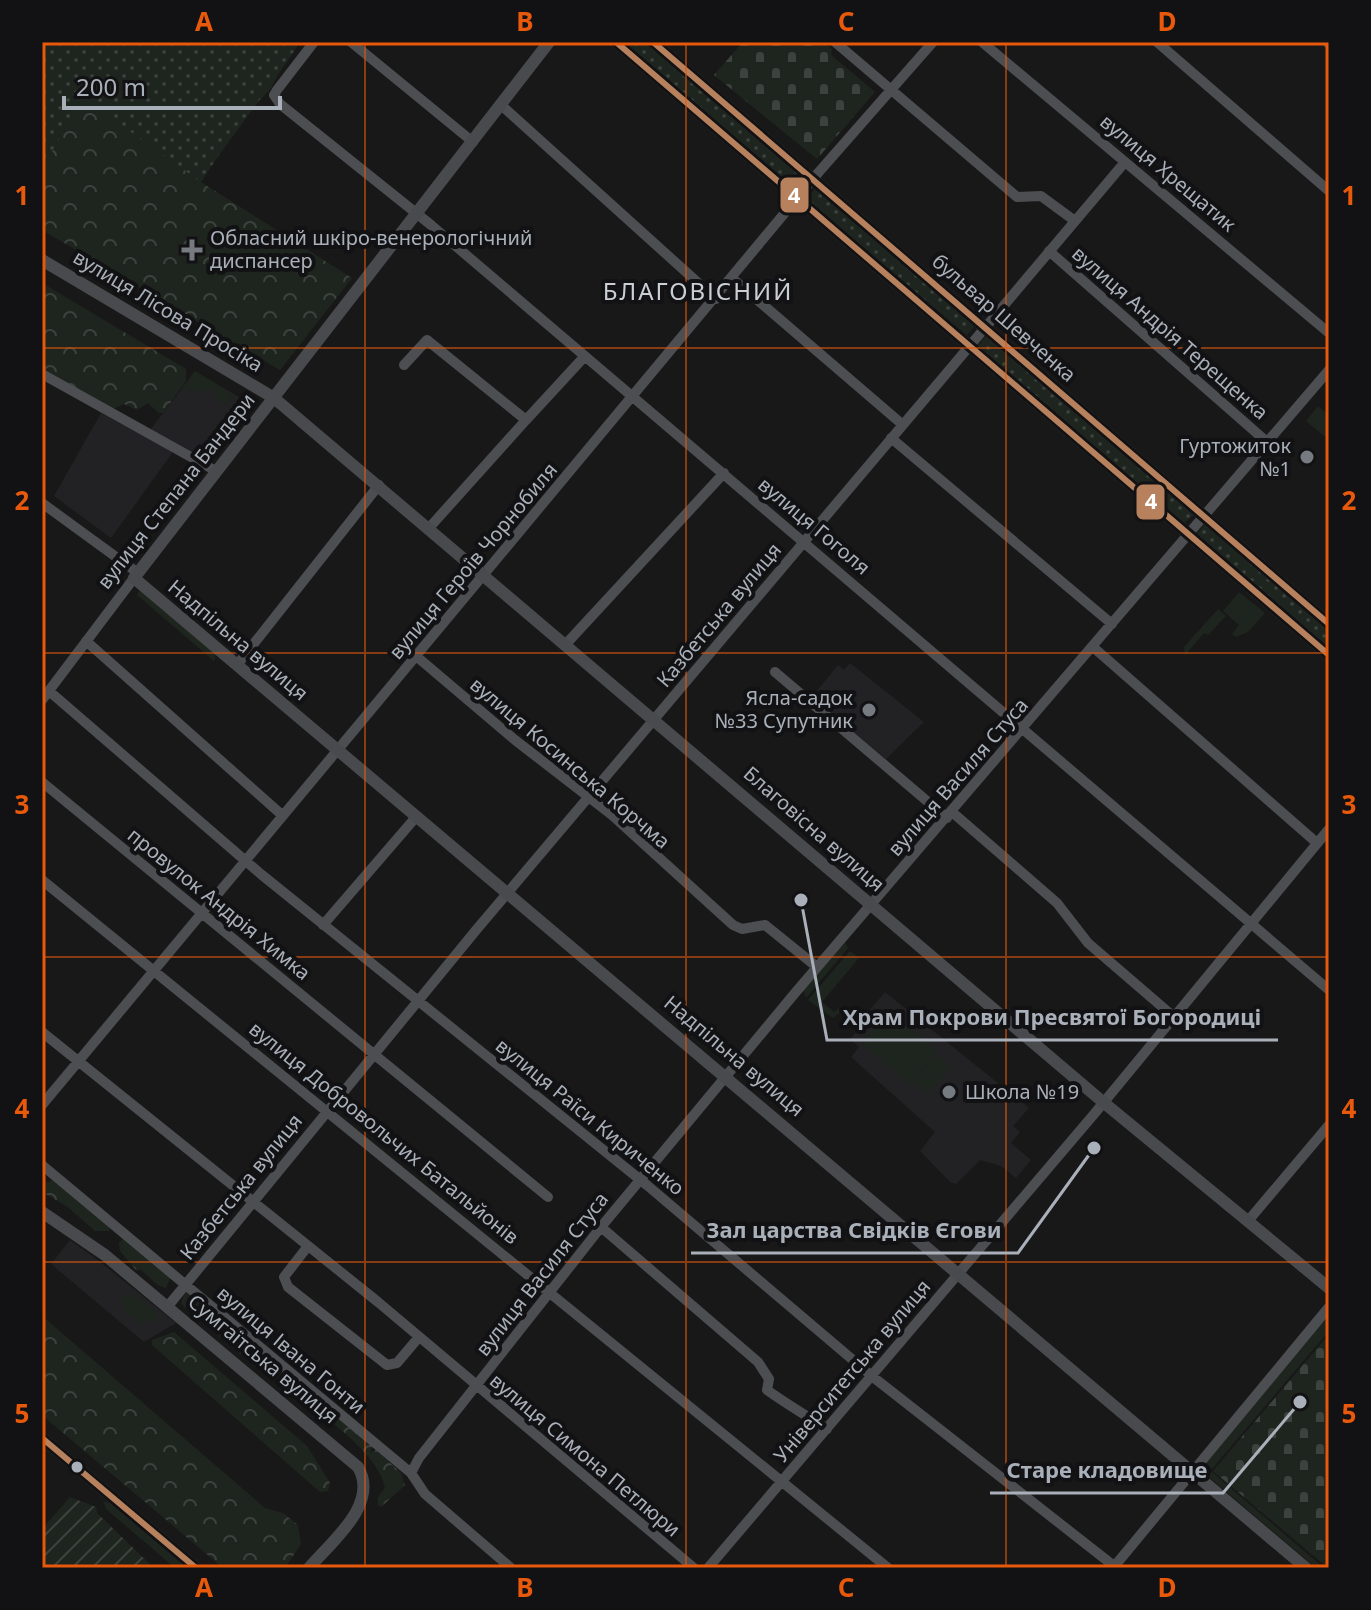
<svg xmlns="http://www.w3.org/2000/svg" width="1371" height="1610" font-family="'Noto Sans',sans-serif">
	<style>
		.built { fill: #222224 }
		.grass { fill: #1e251e }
		.forest { fill: url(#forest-crowns) }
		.cemetery { fill: url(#cemetery-stones) }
		.park { fill: url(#park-dots) }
		.garden { fill: url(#garden-furrows) }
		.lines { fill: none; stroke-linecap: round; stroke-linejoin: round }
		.minor { stroke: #4c4e51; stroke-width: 10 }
		.major { stroke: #494a4d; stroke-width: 12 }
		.bus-1-casing { stroke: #121214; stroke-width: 12 }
		.bus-1 { stroke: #b6815c; stroke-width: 6 }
		.grid { fill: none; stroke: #e8590c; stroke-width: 2; stroke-opacity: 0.55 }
		.poi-dot { fill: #767b81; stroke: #121214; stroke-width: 3 }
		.bus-dot { fill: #a9b0b9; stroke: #121214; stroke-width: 3 }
		.labels { text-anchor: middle; stroke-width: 8; stroke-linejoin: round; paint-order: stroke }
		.street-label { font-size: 20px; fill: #a9b0b9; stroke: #121214 }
		.poi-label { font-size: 20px; fill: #a9b0b9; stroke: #121214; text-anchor: start }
		.quarter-label { font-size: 24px; letter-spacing: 2px; fill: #caced5; stroke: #121214 }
		.leader { fill: none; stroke: #a9b0b9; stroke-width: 3 }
		.callout-dot { fill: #a9b0b9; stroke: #121214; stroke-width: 3 }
		.callout-label { font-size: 22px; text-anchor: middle; font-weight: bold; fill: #a9b0b9; stroke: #121214; stroke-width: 8; stroke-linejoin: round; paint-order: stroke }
		.line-badge { stroke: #121214; stroke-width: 3 }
		.badge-label { font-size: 22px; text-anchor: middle; font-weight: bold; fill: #fff }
		.neatline { fill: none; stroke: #e8590c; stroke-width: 3 }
		.grid-label { font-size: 26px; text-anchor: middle; font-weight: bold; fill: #e8590c }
	</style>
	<defs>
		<pattern id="forest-crowns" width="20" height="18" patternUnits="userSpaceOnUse" patternTransform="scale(2)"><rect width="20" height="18" fill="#1e251e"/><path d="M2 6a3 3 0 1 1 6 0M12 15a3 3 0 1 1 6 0" fill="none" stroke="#3c423d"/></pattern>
		<pattern id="cemetery-stones" width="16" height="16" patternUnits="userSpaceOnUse" patternTransform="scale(2)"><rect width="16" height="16" fill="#1e251e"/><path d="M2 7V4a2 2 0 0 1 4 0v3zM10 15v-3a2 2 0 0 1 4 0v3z" fill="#3c423d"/></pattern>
		<pattern id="park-dots" width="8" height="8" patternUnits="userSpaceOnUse" patternTransform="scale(2)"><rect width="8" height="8" fill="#1e251e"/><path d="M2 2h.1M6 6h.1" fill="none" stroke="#3c423d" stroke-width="1.8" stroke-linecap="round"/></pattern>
		<pattern id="garden-furrows" width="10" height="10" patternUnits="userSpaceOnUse" patternTransform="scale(2)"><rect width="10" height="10" fill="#1e251e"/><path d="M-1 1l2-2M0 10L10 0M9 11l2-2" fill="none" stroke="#3c423d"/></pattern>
	</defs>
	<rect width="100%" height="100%" fill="#181818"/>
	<path class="built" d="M194 373 240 400 241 414 208 462 150 430Z
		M101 413 173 452 111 538 54 496Z
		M850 663 924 722 886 759 812 697 838 665 844 670Z
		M885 992 1029 1108 1013 1126 1020 1132 1011 1143 1031 1160 1016 1178 1001 1166 980 1160 956 1184 950 1182 920 1151 935 1132 851 1057 859 1047 850 1039 860 1027 857 1025Z
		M70 1240 99 1261 176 1323 144 1342 51 1264Z"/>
	<path class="grass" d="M195 371 242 399 241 418 240 401 232 396 226 405 217 400 214 390 204 392 182 388Z
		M1318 406 1329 415V440L1306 421Z
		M140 590 216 654 214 661 137 595Z
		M1239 592 1265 613 1248 632 1236 637 1232 634 1239 625 1223 611Z
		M1218 609 1226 616 1208 635 1204 633 1185 655 1184 647Z
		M845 943 848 948 806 998 803 990Z
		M850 951 859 958 822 1002 834 1012 842 1005 843 1010 833 1018 808 1000Z
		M890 1009 937 1051 909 1084 861 1042Z
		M936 1055 951 1068 928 1094 913 1081Z
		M135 1294 156 1312V1320L140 1323 124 1311 121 1302 123 1297Z
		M1329 1313V1331L1212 1469 1205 1463Z
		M1212 1472 1324 1568H1316L1208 1476Z
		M103 1501 110 1503 187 1568H175L106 1509Z"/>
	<path class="forest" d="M42 42H295L271 88 235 128 201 182 352 278 280 370 42 230Z
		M42 283 186 369V381L163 413H159L148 403 137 410 124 404 113 409 42 371Z
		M42 1177 48 1183 52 1179 111 1225 109 1231H95L68 1207 42 1192Z
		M124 1238 171 1276 166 1288 158 1285 141 1270H136L120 1251 119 1243Z
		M187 1289 211 1310V1318L218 1314 372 1446 370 1453 376 1450 401 1473 405 1485 381 1507 378 1505V1497L385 1488C379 1451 314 1409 284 1388L274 1375 268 1376 266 1374 272 1371 267 1366H254L186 1308 181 1303Z
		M42 1316 265 1508 283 1513 298 1525 301 1544 285 1568H223L42 1415Z
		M174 1332 307 1446 330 1483 328 1491 320 1492 152 1345V1340Z"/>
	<path class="cemetery" d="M743 42 826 44 832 49 831 55 875 92 817 159 714 75Z
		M1329 1334V1568H1328L1213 1471Z"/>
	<path class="park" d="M42 42H300C269 91 232 133 201 182L82 97 42 170Z
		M621 42H647L803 179 793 189Z
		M815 189 975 325 967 335 806 199Z
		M986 336 1194 514 1193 515 1183 524 978 346Z
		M1205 524 1329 629V651L1196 535Z"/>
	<path class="garden" d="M70 1497 96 1507 97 1513 154 1568H42V1529Z"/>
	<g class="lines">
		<path class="minor" d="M314 42 277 90 274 95 280 104 431 225 1329 990
			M351 42 473 142
			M835 42 1017 197 1041 196 1075 221
			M982 42 1329 333
			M1157 42 1329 191
			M1327 42 1329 44
			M501 105 716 299
			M1049 251 1267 442
			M733 279 903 425
			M404 365 427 340 526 420 429 528
			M42 374 216 471
			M526 420 585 356
			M891 438 1112 624
			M42 503 138 573
			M86 641 282 815
			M566 644 724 473
			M1093 647 1317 843
			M416 656 515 740 612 815 733 925 742 929 765 925 817 967
			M237 665 379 485
			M775 672 947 818
			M49 691 262 875 648 1186 873 1377 1114 1566
			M42 700 134 578
			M42 782 548 1197
			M952 812 1057 903 1088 943 1174 1017
			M42 880 888 1568
			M323 925 416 817
			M42 1032 378 1302 694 1568
			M42 1105 818 173 933 42
			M42 1165 411 1473 425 1494 511 1568
			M1248 1221 1329 1125
			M601 1227 758 1362 769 1379 767 1390C785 1403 807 1416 827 1429
			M308 1246 284 1277 288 1287 387 1365 397 1363 419 1337
			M168 1306 477 929 1125 162
			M411 1473 419 1458 601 1227 795 993 1329 370
			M708 1568 1095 1113 1329 829
			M1113 1568 1329 1307"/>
		<path class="major" d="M549 42 134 578 1306 1568
			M616 42 1329 655
			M653 42 1329 624
			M42 260 274 398 1103 1102 1329 1288
			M42 1212 105 1255 358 1467C380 1504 331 1542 309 1568
			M42 1438 196 1568"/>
		<defs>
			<path id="bus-1" d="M616 42 1329 655
				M653 42 1329 624
				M42 1438 196 1568"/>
		</defs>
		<use href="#bus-1" class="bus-1-casing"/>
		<use href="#bus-1" class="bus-1"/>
	</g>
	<path class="grid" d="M365 42V1568M686 42V1568M1006 42V1568M42 348H1329M42 653H1329M42 957H1329M42 1262H1329"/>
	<g class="poi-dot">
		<path d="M188 238h8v8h8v8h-8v8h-8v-8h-8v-8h8z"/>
		<circle cx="1307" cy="457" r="8"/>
		<circle cx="869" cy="710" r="8"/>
		<circle cx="949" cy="1092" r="8"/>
	</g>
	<circle class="bus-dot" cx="77" cy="1467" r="7"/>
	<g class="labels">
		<g class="street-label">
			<text transform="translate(1168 173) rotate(40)" y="7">вулиця Хрещатик</text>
			<text transform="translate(168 311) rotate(31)" y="7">вулиця Лісова Просіка</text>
			<text transform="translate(1004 318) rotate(41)" y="7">бульвар Шевченка</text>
			<text transform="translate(1170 333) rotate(41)" y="7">вулиця Андрія Терещенка</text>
			<text transform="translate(176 491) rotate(-52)" y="7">вулиця Степана Бандери</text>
			<text transform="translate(814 526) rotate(40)" y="7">вулиця Гоголя</text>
			<text transform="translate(473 561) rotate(-50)" y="7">вулиця Героїв Чорнобиля</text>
			<text transform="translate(719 615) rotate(-50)" y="7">Казбетська вулиця</text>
			<text transform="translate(238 640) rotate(40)" y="7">Надпільна вулиця</text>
			<text transform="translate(570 763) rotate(40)" y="7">вулиця Косинська Корчма</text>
			<text transform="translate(958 777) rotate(-49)" y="7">вулиця Василя Стуса</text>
			<text transform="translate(814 829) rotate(41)" y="7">Благовісна вулиця</text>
			<text transform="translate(219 904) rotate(39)" y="7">провулок Андрія Химка</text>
			<text transform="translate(734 1056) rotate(40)" y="7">Надпільна вулиця</text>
			<text transform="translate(590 1117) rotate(39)" y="7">вулиця Раїси Кириченко</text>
			<text transform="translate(384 1133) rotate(39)" y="7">вулиця Добровольчих Батальйонів</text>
			<text transform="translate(241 1187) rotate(-51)" y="7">Казбетська вулиця</text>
			<text transform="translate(542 1274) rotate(-52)" y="7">вулиця Василя Стуса</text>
			<text transform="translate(291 1350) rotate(40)" y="7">вулиця Івана Гонти</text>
			<text transform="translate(263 1359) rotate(40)" y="7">Сумгаїтська вулиця</text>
			<text transform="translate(852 1371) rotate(-50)" y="7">Університетська вулиця</text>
			<text transform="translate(585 1455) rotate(40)" y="7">вулиця Симона Петлюри</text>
		</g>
		<g class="poi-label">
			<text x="210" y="245">Обласний шкіро-венерологічний<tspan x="210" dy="23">диспансер</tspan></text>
			<text x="1291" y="453" text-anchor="end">Гуртожиток<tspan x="1291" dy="23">№1</tspan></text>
			<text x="853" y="705" text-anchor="end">Ясла-садок<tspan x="853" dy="23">№33 Супутник</tspan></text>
			<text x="965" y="1099">Школа №19</text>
		</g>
		<g class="quarter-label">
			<text x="698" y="300">БЛАГОВІСНИЙ</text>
		</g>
	</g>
	<path class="leader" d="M801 900L827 1040H1278M1094 1148L1018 1253H691M1300 1402L1223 1493H990"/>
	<g class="callout-dot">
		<circle cx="801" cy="900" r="8"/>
		<circle cx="1094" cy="1148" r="8"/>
		<circle cx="1300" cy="1402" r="8"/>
	</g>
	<g class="callout-label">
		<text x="1052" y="1025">Храм Покрови Пресвятої Богородиці</text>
		<text x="854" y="1238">Зал царства Свідків Єгови</text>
		<text x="1107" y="1478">Старе кладовище</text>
	</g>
	<g class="line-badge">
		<rect x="779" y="176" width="31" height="38" rx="8" fill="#b6815c"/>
		<rect x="1135" y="483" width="31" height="38" rx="8" fill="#b6815c"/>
	</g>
	<g class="badge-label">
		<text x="794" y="203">4</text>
		<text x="1151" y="509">4</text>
	</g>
	<rect width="1371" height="1610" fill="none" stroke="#121214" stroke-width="88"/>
	<path d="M64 96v12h216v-12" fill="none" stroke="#a9b0b9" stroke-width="4"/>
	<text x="76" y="96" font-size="24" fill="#a9b0b9" stroke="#121214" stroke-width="6" paint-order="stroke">200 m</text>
	<rect x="44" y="44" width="1283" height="1522" class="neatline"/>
	<g class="grid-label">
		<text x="204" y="31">A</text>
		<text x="525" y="31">B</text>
		<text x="846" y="31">C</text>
		<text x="1167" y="31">D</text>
		<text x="22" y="205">1</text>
		<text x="1349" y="205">1</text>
		<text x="22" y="510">2</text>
		<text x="1349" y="510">2</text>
		<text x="22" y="814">3</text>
		<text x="1349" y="814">3</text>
		<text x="22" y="1118">4</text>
		<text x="1349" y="1118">4</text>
		<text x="22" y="1423">5</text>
		<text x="1349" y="1423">5</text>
		<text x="204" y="1597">A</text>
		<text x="525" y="1597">B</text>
		<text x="846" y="1597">C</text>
		<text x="1167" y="1597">D</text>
	</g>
</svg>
